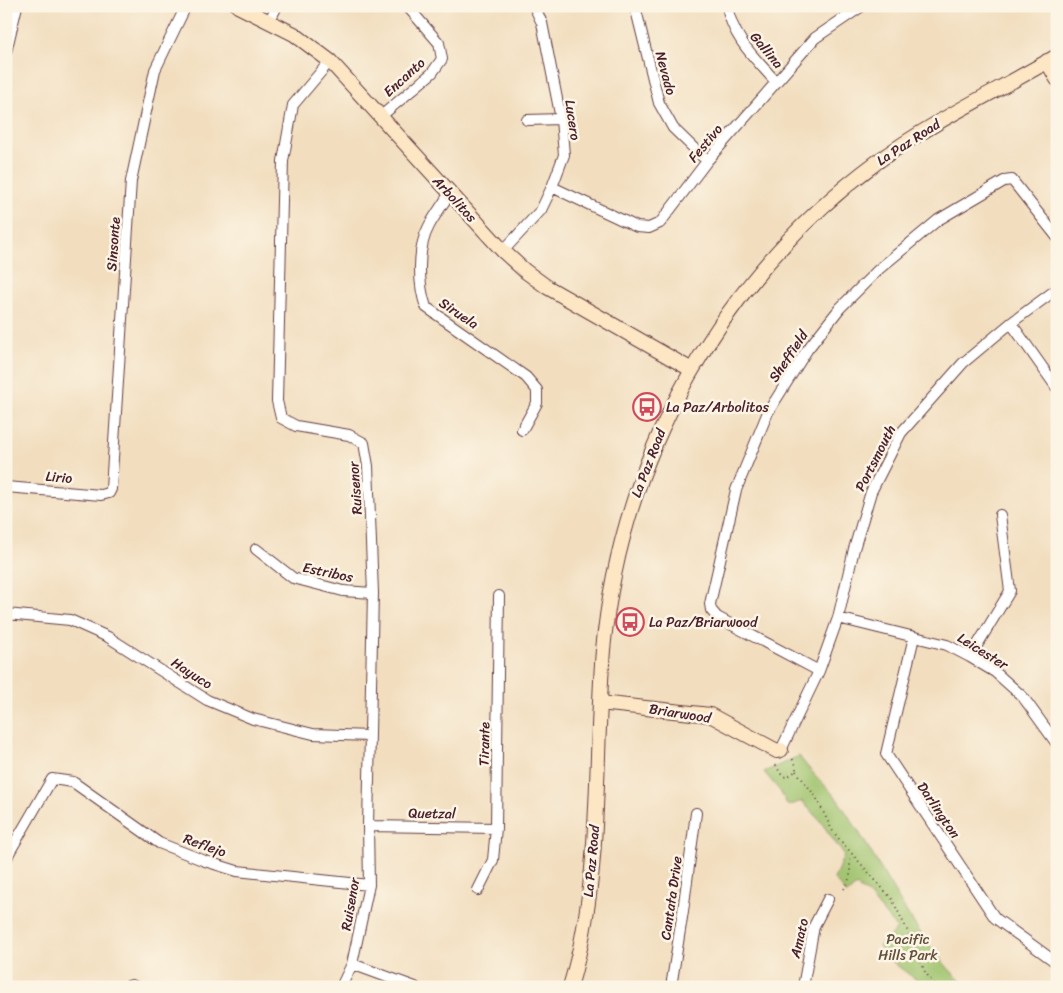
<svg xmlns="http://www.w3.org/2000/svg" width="1063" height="993" font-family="Sriracha,sans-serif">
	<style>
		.green { fill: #9ec26c; stroke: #74704c }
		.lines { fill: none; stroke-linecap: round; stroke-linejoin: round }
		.street-casing { stroke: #633c41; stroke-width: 12 }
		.secondary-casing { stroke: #633c41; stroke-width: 16 }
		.path { stroke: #633c41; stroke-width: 2; stroke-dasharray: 1 4; stroke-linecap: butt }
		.street { stroke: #fff; stroke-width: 10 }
		.secondary { stroke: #fce6c4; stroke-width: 14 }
		.labels { text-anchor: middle; stroke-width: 5; stroke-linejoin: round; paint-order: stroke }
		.street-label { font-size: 14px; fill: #4a1f2b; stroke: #fcf5e5 }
		.poi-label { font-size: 14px; fill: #4a1f2b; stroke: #fcf5e5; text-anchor: start }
		.park-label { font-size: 14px; fill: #63503e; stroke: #fcf5e5 }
	</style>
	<rect width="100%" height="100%" fill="#fcf5e5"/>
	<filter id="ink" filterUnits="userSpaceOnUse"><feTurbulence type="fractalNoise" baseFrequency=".02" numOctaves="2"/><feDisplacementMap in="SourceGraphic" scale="10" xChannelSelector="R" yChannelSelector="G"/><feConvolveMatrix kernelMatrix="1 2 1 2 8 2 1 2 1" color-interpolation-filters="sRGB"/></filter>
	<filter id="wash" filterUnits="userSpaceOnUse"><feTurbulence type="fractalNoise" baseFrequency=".0096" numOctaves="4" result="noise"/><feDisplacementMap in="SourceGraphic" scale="20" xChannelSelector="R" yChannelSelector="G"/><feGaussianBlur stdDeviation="1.12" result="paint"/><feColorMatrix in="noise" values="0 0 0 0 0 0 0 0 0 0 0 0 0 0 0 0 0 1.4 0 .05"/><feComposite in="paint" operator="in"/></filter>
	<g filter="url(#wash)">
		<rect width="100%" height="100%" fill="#f2debf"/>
		<path class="green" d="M799 756C809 770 820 780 832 793 839 800 844 810 850 818 887 875 916 941 967 987H926L895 964 879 946 897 929 868 894 856 886 847 894 834 879 844 855 821 822 802 801 788 806 780 791 764 772Z"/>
	</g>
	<g filter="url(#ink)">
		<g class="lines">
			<defs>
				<path id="street" d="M635 6 659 103 673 128 707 161
					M727 6C733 39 755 58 776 82
					M269 22 277 6
					M6 52 17 6
					M330 61 293 105 283 161 277 401 281 418 296 426 349 435 364 443 368 466 373 593 368 826 369 885 352 964 341 987
					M380 117 432 73 442 59 439 43 407 6
					M527 120 561 119
					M552 187 637 227 649 228 660 223 707 161 815 38 862 6
					M450 193C443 204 435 215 429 226 417 248 418 285 426 307L526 377 537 390V403L522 430
					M503 251 541 210 552 187 564 155 561 119 542 23 534 6
					M1011 323 1057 388
					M6 487 101 495 109 493 111 489 131 181 155 70 186 6
					M256 549 293 578 343 591 373 593
					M6 614 70 620 108 637 207 700 253 719 313 734 370 736
					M838 618 947 645 970 657 995 672 1023 697 1057 744
					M914 637 886 754 995 918 1057 963
					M970 657 1010 591 1000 515
					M819 671 717 617 711 610 710 604 736 490 768 412 807 350 840 308 879 269 938 220 1004 181 1012 180 1057 237
					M781 750 819 671 838 618 854 549 871 492 901 433 963 363 1011 323 1057 289
					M368 826 496 828
					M6 861 9 853 52 779 73 782 159 843 205 861 237 871 369 885
					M478 890 493 860 496 828 499 596
					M352 964 415 987
					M126 987 132 985 136 987
					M671 987 683 911 696 813
					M803 987 814 926 828 899"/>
				<path id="secondary" d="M238 6 294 34 330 61 503 251 525 271 547 287 692 370
					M1047 61 1057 79
					M600 703 710 715 777 751 781 750
					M570 987C603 878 594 762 603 650 621 457 721 277 877 162 933 121 997 91 1057 56"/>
			</defs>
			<use href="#street" class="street-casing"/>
			<use href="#secondary" class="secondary-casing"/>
			<path class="path" d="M776 765 780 773 784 777 790 775 796 771V765L792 758
				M796 771 816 797 832 830 839 839 892 899 910 936 925 972 936 987
				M844 889 850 877V861L852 856"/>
			<use href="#street" class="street"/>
			<use href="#secondary" class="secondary"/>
		</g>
	</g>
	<defs>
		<symbol id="bus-ring" viewBox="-11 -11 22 22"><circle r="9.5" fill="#fcf5e5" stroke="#d1495b" stroke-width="1.5"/><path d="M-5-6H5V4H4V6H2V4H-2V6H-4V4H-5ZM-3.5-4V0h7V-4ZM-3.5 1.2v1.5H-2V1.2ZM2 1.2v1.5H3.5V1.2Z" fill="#d1495b"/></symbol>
	</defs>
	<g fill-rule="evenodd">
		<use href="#bus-ring" x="631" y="391" width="32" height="32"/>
		<use href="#bus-ring" x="614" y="606" width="32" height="32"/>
	</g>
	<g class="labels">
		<g class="street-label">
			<text transform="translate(767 50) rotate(50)" y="5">Gallina</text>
			<text transform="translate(666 73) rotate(75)" y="5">Nevado</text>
			<text transform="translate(404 77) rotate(-42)" y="5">Encanto</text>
			<text transform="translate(573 120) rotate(82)" y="5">Lucero</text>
			<text transform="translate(908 142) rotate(-33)" y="5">La Paz Road</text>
			<text transform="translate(705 143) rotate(-50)" y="5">Festivo</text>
			<text transform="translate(455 199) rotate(47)" y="5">Arbolitos</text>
			<text transform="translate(113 244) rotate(-86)" y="5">Sinsonte</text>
			<text transform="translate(459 313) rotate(34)" y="5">Siruela</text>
			<text transform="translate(788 356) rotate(-56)" y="5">Sheffield</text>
			<text transform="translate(875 458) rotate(-63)" y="5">Portsmouth</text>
			<text transform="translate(648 463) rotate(-69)" y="5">La Paz Road</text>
			<text transform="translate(59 477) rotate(5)" y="5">Lirio</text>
			<text transform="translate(355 488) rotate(-94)" y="5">Ruisenor</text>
			<text transform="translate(328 572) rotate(12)" y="5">Estribos</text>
			<text transform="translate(983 651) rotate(32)" y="5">Leicester</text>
			<text transform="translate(192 673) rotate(33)" y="5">Hayuco</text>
			<text transform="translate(680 713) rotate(9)" y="5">Briarwood</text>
			<text transform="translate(484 744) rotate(-89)" y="5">Tirante</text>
			<text transform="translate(939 810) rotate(56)" y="5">Darlington</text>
			<text transform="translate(432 813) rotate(1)" y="5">Quetzal</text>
			<text transform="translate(205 845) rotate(20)" y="5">Reflejo</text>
			<text transform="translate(591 861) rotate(-85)" y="5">La Paz Road</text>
			<text transform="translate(671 898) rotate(-82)" y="5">Cantata Drive</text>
			<text transform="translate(350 904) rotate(-80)" y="5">Ruisenor</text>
			<text transform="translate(799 938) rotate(-77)" y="5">Amato</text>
		</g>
		<g class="poi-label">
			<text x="666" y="412">La Paz/Arbolitos</text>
			<text x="649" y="627">La Paz/Briarwood</text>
		</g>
		<g class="park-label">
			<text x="908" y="944">Pacific<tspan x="908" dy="16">Hills Park</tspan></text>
		</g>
	</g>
	<rect width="1063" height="993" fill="none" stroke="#fcf5e5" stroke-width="25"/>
</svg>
